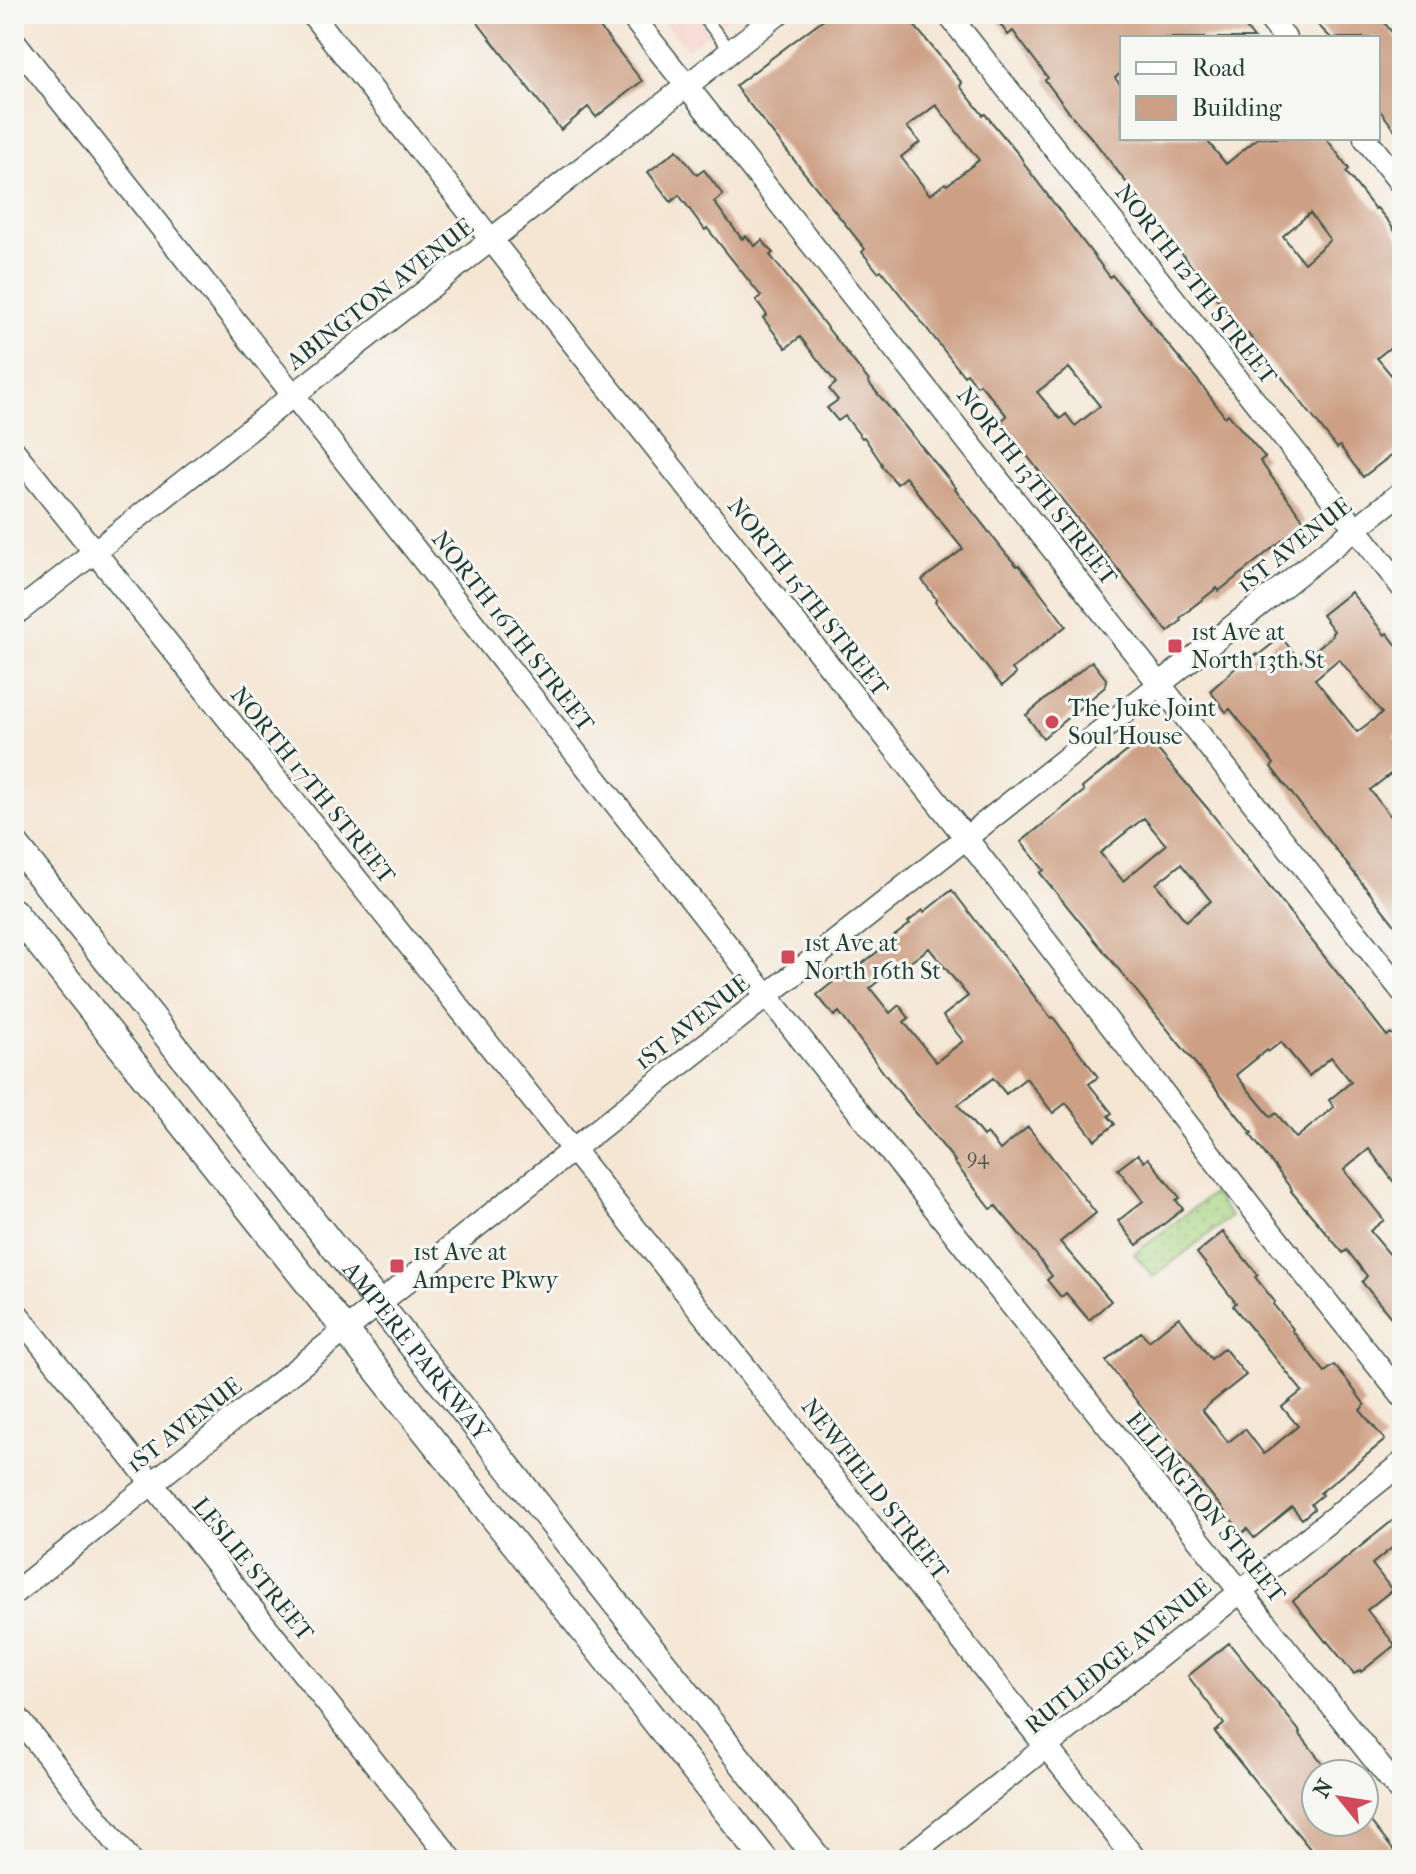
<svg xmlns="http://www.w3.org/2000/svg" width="1416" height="1874" font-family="'IM FELL French Canon',serif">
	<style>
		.built { fill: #f7d0ca }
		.grass { fill: url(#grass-dots); stroke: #63885a; stroke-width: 2 }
		.building { fill: #cda085; fill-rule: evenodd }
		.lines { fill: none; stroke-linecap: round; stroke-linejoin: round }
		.service-casing { stroke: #3f564c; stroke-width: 14 }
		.minor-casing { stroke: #3f564c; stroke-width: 25 }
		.tertiary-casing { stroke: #3f564c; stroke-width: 29 }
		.service { stroke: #fff; stroke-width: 11 }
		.minor { stroke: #fff; stroke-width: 22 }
		.tertiary { stroke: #fff; stroke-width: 26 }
		.poi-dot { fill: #d1495b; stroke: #f6f6f2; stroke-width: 3 }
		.labels { text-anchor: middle; stroke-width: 6; stroke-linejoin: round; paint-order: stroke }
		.number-label { font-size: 20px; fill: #4a5648 }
		.street-label { font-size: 24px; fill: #1f3d34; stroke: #f6f6f2 }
		.poi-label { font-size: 24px; fill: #1f3d34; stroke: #f6f6f2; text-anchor: start }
	</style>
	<defs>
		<pattern id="grass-dots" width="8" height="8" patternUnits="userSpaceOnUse" patternTransform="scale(2)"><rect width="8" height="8" fill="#a7d481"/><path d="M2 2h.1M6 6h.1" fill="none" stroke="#87ad6a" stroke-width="1.8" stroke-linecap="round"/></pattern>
	</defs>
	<rect width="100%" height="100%" fill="#f6f6f2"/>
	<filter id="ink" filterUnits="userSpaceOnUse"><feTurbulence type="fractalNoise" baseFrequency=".0125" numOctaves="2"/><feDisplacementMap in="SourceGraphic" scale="16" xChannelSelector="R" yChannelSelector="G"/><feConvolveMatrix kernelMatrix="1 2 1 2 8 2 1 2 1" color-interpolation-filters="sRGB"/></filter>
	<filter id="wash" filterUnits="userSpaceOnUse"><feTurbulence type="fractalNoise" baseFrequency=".006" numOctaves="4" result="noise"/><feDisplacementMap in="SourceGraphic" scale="32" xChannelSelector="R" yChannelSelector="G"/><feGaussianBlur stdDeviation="1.8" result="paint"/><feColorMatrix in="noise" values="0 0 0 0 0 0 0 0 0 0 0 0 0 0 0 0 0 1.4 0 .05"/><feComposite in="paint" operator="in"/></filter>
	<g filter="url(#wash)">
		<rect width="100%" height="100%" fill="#f5e6d4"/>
		<path class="built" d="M657 14H733L687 50Z"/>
		<path class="grass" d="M1213 1193 1231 1217 1153 1277 1134 1254Z"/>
		<g id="blocks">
			<path class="building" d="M471 14H589L642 81 596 117 588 107 561 130Z
				M830 14H905L962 83 960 86 983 115 985 114 1020 156 1027 168 1110 277 1112 275 1151 322 1150 323 1201 384 1225 417 1228 414 1265 457 1260 461 1305 522 1219 591 1217 588 1190 609V610L1180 618 1181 621 1168 632 1004 427 1005 426 1001 421 1007 416 980 384 977 386 967 373 964 376 881 270 878 272 862 252 865 249 735 86ZM936 105 979 160 947 185 945 183 930 195 901 157 920 142 907 127ZM1069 368 1100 406 1075 426 1066 414 1060 419 1037 392Z
				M993 14H1235L1254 38H1122V72L1115 78 1122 87V138H1205L1226 164 1258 138H1326L1349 169 1346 172 1375 209 1377 208 1388 221 1402 242V338L1377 358 1402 388V447L1363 477 1340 446 1337 448 1248 334 1246 336 1094 141 1072 116 1045 80 1048 78 1013 31 1008 35ZM1310 213 1330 240 1304 263 1283 236Z
				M1312 14H1378L1402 46V139L1378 108V38H1331L1318 25 1319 24Z
				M677 150 697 175 704 170 723 195 714 202 742 239 746 236 755 246 762 240 773 253 770 255 869 381 868 382 956 488 955 489 1007 555 1017 566 1019 565 1033 582 1066 626 1012 669 1016 674 1002 686 935 602 937 600 922 580 963 549 906 478 905 477 897 484 881 465 882 464 864 437 862 438 845 416 838 421 827 408 838 400 829 389 836 383 800 337 786 348 763 318 767 315 756 300 761 296 707 228 705 230 679 195 671 202 648 172Z
				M1351 592 1385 635 1387 633 1402 652V729L1394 736 1402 746V765L1370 790 1402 831V934L1271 767 1274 764 1230 709 1226 712 1210 691 1240 664 1241 666 1256 654 1257 656 1281 637 1301 662 1333 635 1332 633 1334 631 1322 615ZM1339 659 1382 713 1357 732 1315 679Z
				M1092 661 1106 679 1105 687 1043 738 1026 715Z
				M1146 736 1208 809 1387 1036 1391 1033 1402 1047V1193L1369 1149 1344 1170 1384 1220 1370 1231 1402 1269V1331L1362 1282 1367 1276 1347 1250 1343 1253 1291 1191 1292 1190 1250 1134 1252 1133 1040 873 1044 870 1021 842 1084 791 1082 788ZM1144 818 1166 845 1123 881 1100 853ZM1181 864 1211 901 1186 921 1156 884ZM1281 1042 1309 1076 1331 1057 1351 1082 1329 1100 1334 1107 1296 1138 1276 1113 1271 1117 1236 1075 1267 1050 1268 1052Z
				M952 890 1051 1018 1053 1017 1098 1077 1089 1084 1112 1113 1108 1116 1115 1124 1095 1140 1066 1103 1053 1113 1026 1078 1006 1094 993 1078 958 1105 983 1136 987 1133 1000 1150 1028 1127 1096 1213 1060 1242 1111 1301 1089 1320 1066 1293 1061 1297 1047 1280 1052 1276 1035 1253 996 1206 991 1209 954 1162 955 1161 886 1076 839 1012 834 1016 817 995 848 970 850 973 890 942 889 940 910 924 908 922 923 910 924 912ZM929 948 968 996 943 1016 963 1041 936 1062 904 1022 909 1018 899 1005 890 1013 870 988 904 960 908 964Z
				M1138 1154 1144 1162 1148 1158 1180 1198 1176 1200 1183 1209 1137 1245 1118 1221 1143 1201 1118 1169Z
				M1223 1232 1258 1275 1255 1277 1275 1302 1273 1304 1293 1329 1292 1330 1325 1372 1334 1365 1346 1379 1365 1405 1360 1410 1385 1440 1320 1493 1322 1495 1311 1504 1314 1509 1302 1519 1292 1507 1254 1538 1247 1529 1242 1533 1148 1416 1106 1361 1141 1332 1149 1341 1179 1317 1211 1359 1224 1348 1246 1375 1202 1410 1228 1442 1245 1429 1264 1454 1298 1426 1282 1407 1302 1391 1233 1306 1236 1303 1197 1253Z
				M1402 1513V1540L1372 1564 1392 1590 1367 1610 1395 1645 1361 1672 1360 1670 1354 1674 1327 1641 1326 1642 1293 1601Z
				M1229 1643 1300 1732 1299 1733 1331 1774H1316V1822H1371L1401 1860H1319L1215 1732 1224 1724 1188 1676Z"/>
		</g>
	</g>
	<g filter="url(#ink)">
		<use href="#blocks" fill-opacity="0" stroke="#3f564c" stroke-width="2"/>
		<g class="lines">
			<defs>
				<path id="service" d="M701 14 731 51"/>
				<path id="minor" d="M312 14 966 838 1259 1217 1402 1396
					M630 14 1402 991
					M948 14 1402 587
					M1266 14 1285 38
					M14 41 970 1253 1402 1794
					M1365 138 1402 185
					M14 451 573 1150 1136 1860
					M14 615 778 14
					M14 1310 452 1860
					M14 1593 1402 492
					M14 1713 130 1860
					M904 1860 1402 1463"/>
				<g id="tertiary">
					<path id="s1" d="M14 843 819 1860"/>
					<path d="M14 912 765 1860"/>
				</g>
			</defs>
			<use href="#service" class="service-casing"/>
			<use href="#minor" class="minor-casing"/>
			<use href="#tertiary" class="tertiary-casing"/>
			<use href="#service" class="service"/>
			<use href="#minor" class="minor"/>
			<use href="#tertiary" class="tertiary"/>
		</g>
	</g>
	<g class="poi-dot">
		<rect x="1167" y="638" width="16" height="16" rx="4"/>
		<circle cx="1052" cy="722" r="8"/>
		<rect x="780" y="949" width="16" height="16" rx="4"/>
		<rect x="389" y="1258" width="16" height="16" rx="4"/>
	</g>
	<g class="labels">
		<g class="number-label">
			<text x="978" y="1164">94</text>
		</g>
		<g class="street-label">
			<text transform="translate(1196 284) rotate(52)" y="8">NORTH 12TH STREET</text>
			<text transform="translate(380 294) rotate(-38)" y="8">ABINGTON AVENUE</text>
			<text transform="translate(1037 486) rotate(52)" y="8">NORTH 13TH STREET</text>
			<text transform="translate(1294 545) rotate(-38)" y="8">1ST AVENUE</text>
			<text transform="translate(808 597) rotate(52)" y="8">NORTH 15TH STREET</text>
			<text transform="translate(513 631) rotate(52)" y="8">NORTH 16TH STREET</text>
			<text transform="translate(313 785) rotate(51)" y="8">NORTH 17TH STREET</text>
			<text transform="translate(692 1022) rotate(-38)" y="8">1ST AVENUE</text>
			<text dy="8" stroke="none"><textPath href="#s1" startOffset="648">AMPERE PARKWAY</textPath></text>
			<text transform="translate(184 1425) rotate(-38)" y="8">1ST AVENUE</text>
			<text transform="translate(875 1489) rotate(52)" y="8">NEWFIELD STREET</text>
			<text transform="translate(1206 1507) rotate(51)" y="8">ELLINGTON STREET</text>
			<text transform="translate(253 1569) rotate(51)" y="8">LESLIE STREET</text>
			<text transform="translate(1118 1656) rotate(-39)" y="8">RUTLEDGE AVENUE</text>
		</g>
		<g class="poi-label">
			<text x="1191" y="640">1st Ave at<tspan x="1191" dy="28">North 13th St</tspan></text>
			<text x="1068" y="716">The Juke Joint<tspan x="1068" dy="28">Soul House</tspan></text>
			<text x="804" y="951">1st Ave at<tspan x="804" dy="28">North 16th St</tspan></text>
			<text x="413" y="1260">1st Ave at<tspan x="413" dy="28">Ampere Pkwy</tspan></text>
		</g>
	</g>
	<rect width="1416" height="1874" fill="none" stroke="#f6f6f2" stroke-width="48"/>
	<rect x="1120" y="36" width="260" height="104" fill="#f6f6f2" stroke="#a0aca6" stroke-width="2"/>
	<rect x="1136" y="62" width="40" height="12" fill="#ffffff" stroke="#a0aca6" stroke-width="2"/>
	<text x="1192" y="76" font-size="24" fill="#1f3d34">Road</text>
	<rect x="1136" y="96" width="40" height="24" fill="#cda085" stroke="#a0aca6" stroke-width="2"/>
	<text x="1192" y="116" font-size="24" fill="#1f3d34">Building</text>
	<g transform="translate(1340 1798) rotate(300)"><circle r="38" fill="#f6f6f2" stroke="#a0aca6" stroke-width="2"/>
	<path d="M0-6L14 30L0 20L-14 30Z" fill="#d1495b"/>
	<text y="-12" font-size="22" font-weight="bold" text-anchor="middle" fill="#1f3d34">N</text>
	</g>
</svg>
